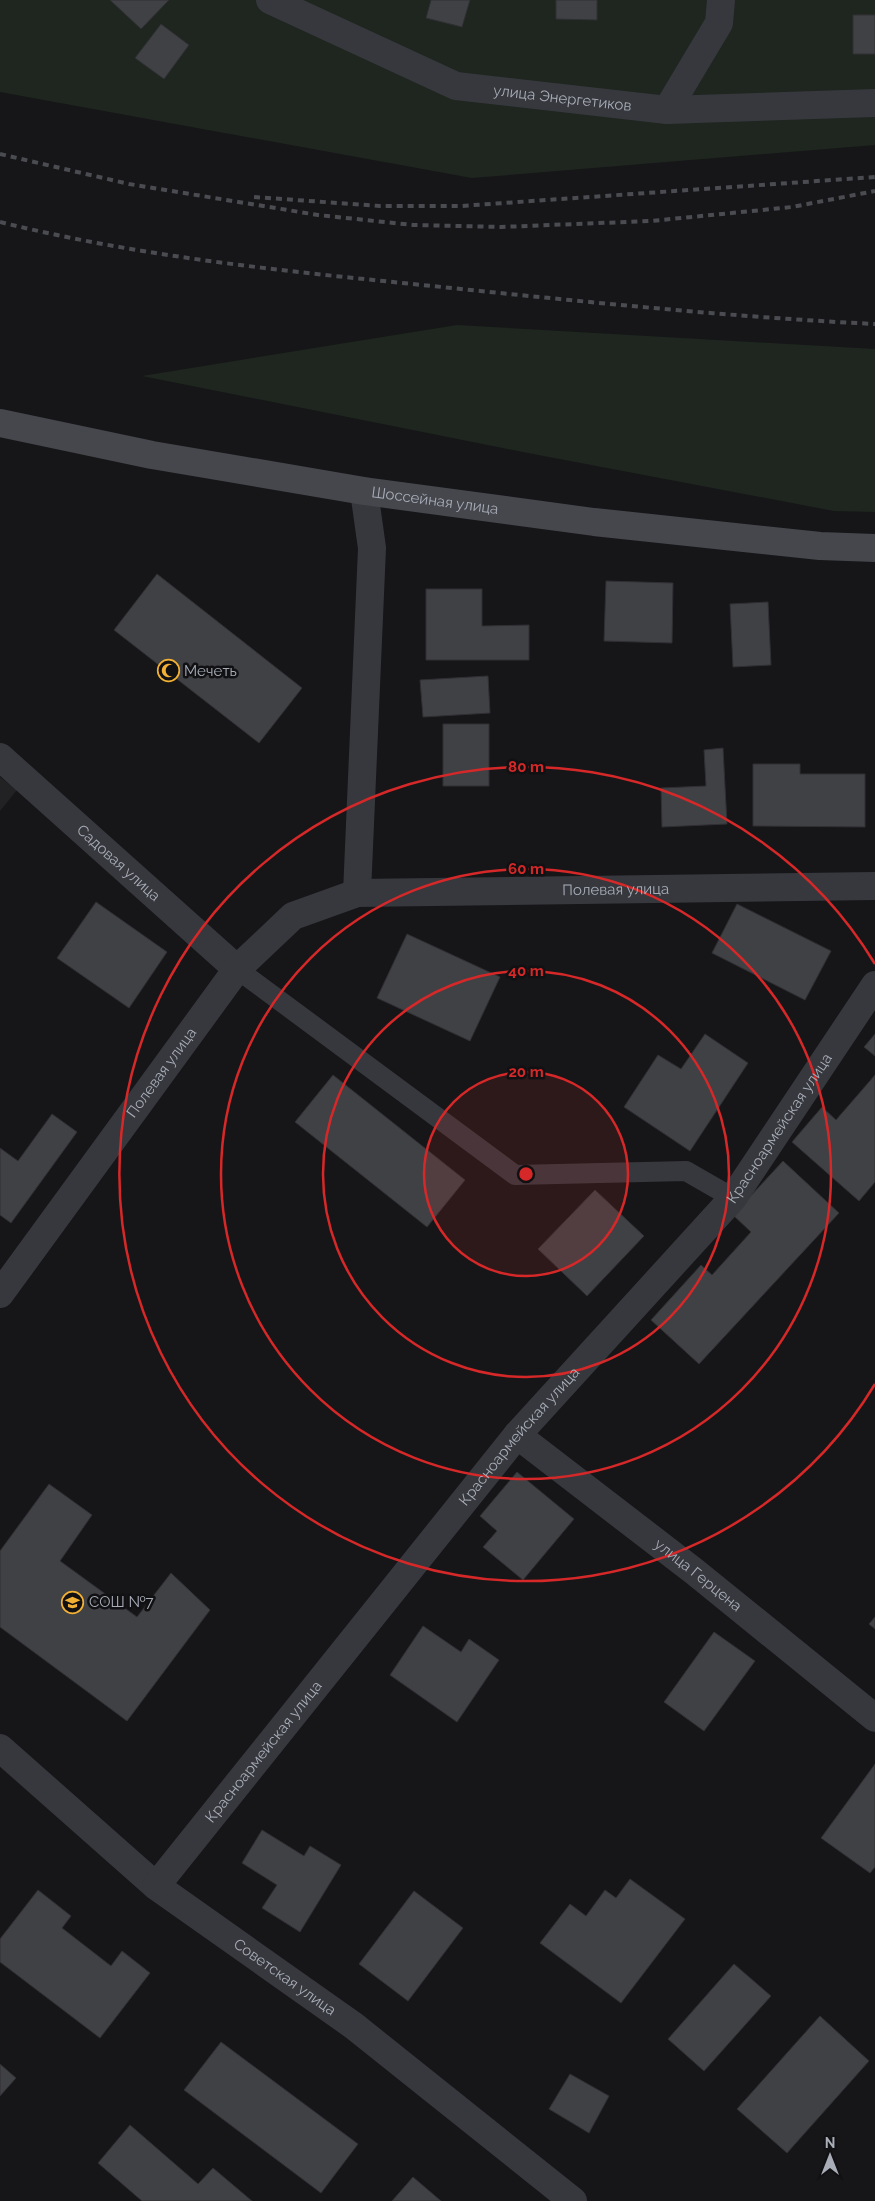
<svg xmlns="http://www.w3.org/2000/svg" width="875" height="2201" font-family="Raleway,sans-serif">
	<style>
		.built { fill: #222225 }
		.green { fill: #1e261f }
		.building { fill: #404145; stroke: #303034 }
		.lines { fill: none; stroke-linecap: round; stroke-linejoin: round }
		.lane { stroke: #37383d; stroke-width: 20 }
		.street { stroke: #37383d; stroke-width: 28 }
		.secondary { stroke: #45474d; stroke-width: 28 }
		.rail { stroke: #4a4c52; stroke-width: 4; stroke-dasharray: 6 5; stroke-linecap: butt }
		.ring { fill: none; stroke: #d62828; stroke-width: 2.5 }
		.labels { text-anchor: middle; stroke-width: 5; stroke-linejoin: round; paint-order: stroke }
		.street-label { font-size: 15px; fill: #a8adb8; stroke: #111113 }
		.poi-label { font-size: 15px; fill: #a8adb8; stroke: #111113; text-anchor: start }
		.centre { fill: #d62828; stroke: #111113; stroke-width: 2.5 }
		.ring-label { font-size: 15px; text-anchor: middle; font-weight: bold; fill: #d62828; stroke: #111113; stroke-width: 5; stroke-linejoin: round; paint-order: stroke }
	</style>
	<rect width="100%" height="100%" fill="#161618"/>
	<path class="built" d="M0 777 17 790 0 811Z"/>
	<path class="green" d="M0 0H875V145L472 178 0 92Z
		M457 325 875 349V512L834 511 528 453 142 376Z"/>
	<path class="building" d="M110 0H169L141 29Z
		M431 0H470L462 27 426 18Z
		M556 0H597V20L556 19Z
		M853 15H875V54H853Z
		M161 24 189 45 164 79 135 58Z
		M157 574 302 688 259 743 114 630Z
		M606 581 673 583 672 643 604 641Z
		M426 589H482V626L529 625V660H426Z
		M768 602 771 665 733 667 730 604Z
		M488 676 490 713 423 717 420 680Z
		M443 724H489V786H443Z
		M723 748 727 824 662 827 661 788 706 786 704 750Z
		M753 764H800V774H865V827L753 826Z
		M96 902 167 952 129 1008 57 958Z
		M737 904 831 951 805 1000 712 953Z
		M407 934 500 977 470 1041 377 998Z
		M705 1034 748 1063 690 1151 624 1107 658 1055 681 1069Z
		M875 1034V1056L864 1047Z
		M333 1075 465 1180 427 1227 295 1122Z
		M875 1075V1182L859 1201 792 1142 822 1107 836 1120Z
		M52 1114 77 1132 11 1223 0 1215V1148L18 1161Z
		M783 1161 839 1213 699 1364 651 1320 701 1265 712 1275 751 1232 733 1215Z
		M595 1190 644 1236 587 1296 538 1249Z
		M517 1472 574 1519 523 1580 483 1547 497 1531 480 1516Z
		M49 1484 92 1515 60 1561 137 1617 171 1573 210 1610 127 1721 0 1627V1551Z
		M875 1617V1629L869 1624Z
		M423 1626 461 1652 469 1639 499 1660 457 1722 390 1675Z
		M714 1632 755 1661 704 1731 664 1702Z
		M875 1764V1867L870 1873 821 1838Z
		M262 1830 304 1856 310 1846 341 1865 300 1932 262 1908 277 1885 242 1863Z
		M630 1879 685 1919 621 2003 540 1943 570 1904 586 1916 605 1890 616 1898Z
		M38 1890 71 1916 62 1928 111 1966 122 1951 150 1973 100 2038 0 1962V1939Z
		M414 1891 463 1928 408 2001 359 1964Z
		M734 1964 771 1996 704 2071 668 2039Z
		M820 2016 869 2061 787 2153 737 2109Z
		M221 2042 358 2144 321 2193 184 2090Z
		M0 2064 16 2078 0 2096Z
		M570 2074 609 2096 589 2133 549 2109Z
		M130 2125 198 2184 213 2168 252 2201H142L98 2163Z
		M413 2177 441 2201H392Z"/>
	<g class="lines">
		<path class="lane" d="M237 969 515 1175 686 1171 733 1198"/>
		<g class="street">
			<path id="s1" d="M270 0 456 86 667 110 875 103"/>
			<path d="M667 110 719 23 721 0"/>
			<path id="s2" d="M0 757 237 969"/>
			<path d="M357 893 372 548 364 491"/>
			<path id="s3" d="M0 1294 237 969 293 916 357 893 875 886"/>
			<path id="s4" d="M517 1435 695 1572 875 1718"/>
			<path id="s5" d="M0 1748 156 1886 354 2026 573 2201"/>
			<path id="s6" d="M156 1886 517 1435 733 1198 875 985"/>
		</g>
		<path class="secondary" id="s7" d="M0 423 152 455 364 491 594 522 820 546 875 548"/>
		<path class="rail" d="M0 154 129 184 318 215 413 225 501 227 651 221 792 207 875 191
			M254 197 380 206H461L875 177
			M0 222C145 258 294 272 442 287 587 302 730 317 875 324"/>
	</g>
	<circle cx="526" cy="1174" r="102" fill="#d62828" fill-opacity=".12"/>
	<g class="ring">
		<circle cx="526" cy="1174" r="102"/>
		<circle cx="526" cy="1174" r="203"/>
		<circle cx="526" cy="1174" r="305"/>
		<path d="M875 1384A407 407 0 1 1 875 964"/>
	</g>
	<defs>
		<symbol id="mosque-ring" viewBox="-11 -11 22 22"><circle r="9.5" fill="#111113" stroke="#f2b134" stroke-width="1.5"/><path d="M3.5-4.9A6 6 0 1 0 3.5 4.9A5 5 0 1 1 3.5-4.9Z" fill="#f2b134"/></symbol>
		<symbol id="school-ring" viewBox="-11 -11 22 22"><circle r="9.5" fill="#111113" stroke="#f2b134" stroke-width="1.5"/><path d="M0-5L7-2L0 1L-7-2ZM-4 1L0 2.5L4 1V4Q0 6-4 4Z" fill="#f2b134"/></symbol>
	</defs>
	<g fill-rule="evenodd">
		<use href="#mosque-ring" x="156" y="658" width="25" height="25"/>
		<use href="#school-ring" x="60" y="1590" width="25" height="25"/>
	</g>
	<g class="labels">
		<g class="street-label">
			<text dy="5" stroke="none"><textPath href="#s1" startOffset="312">улица Энергетиков</textPath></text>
			<text dy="5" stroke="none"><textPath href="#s7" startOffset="442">Шоссейная улица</textPath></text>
			<text dy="5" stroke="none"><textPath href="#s2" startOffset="159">Садовая улица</textPath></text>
			<text dy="5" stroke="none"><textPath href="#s3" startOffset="806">Полевая улица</textPath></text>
			<text dy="5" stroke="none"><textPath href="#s3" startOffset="274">Полевая улица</textPath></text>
			<text dy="5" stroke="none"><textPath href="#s6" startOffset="982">Красноармейская улица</textPath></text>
			<text dy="5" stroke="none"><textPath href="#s6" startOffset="578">Красноармейская улица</textPath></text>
			<text dy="5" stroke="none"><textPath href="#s4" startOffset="229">улица Герцена</textPath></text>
			<text dy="5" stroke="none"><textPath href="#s6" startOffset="172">Красноармейская улица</textPath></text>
			<text dy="5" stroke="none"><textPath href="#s5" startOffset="366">Советская улица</textPath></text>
		</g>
		<g class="poi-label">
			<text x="184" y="676">Мечеть</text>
			<text x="89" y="1607">СОШ №7</text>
		</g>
	</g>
	<circle cx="526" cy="1174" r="8" class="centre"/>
	<g class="ring-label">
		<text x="526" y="772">80 m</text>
		<text x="526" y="874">60 m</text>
		<text x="526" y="976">40 m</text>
		<text x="526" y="1077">20 m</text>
	</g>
	<g transform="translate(830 2156)" stroke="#111113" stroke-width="4" paint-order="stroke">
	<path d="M0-4L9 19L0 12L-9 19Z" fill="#a8adb8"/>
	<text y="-8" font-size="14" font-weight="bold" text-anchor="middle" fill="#a8adb8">N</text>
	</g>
</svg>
